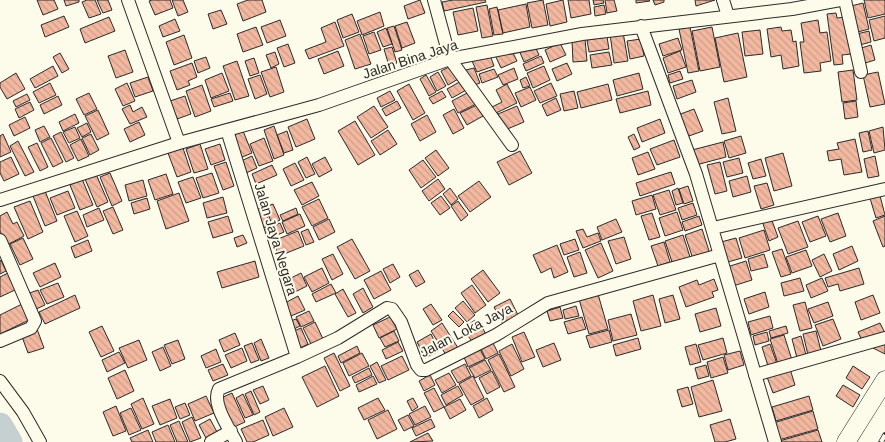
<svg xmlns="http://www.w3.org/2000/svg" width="885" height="442" font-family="Helvetica,sans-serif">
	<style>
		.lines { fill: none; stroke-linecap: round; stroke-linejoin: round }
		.river { stroke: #c7d0d0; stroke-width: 25 }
		.building { fill: url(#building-back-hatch); stroke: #2b2b2b }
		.minor-casing { stroke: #2b2b2b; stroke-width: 14 }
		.secondary-casing { stroke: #2b2b2b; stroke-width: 19 }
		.minor { stroke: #fdfbea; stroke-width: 12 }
		.secondary { stroke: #fdfbea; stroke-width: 18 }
		.rail-casing { stroke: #2b2b2b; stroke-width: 5.5 }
		.rail { stroke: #fdfbea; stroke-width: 4; stroke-dasharray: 11; stroke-linecap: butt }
		.labels { text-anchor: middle; stroke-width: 4; stroke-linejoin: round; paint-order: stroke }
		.street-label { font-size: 14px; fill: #2b2b2b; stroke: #fdfbea }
	</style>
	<defs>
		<pattern id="building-back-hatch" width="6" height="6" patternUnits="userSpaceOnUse" patternTransform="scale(1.25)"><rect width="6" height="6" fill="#f2b8a0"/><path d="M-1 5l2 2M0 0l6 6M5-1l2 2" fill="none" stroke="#d09e8a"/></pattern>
	</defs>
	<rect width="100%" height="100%" fill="#fdfbea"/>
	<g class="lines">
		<path class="river" d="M0 425 10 442"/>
	</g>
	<path class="building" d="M37 0H54L58 9 43 15Z
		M64 0H79V2L66 6Z
		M87 0H95L101 14 89 18 82 2Z
		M97 0H108L112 10 103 13Z
		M152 0H170L173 8 155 15 149 1Z
		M172 0H183L188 12 178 16Z
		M248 0H262L266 12 243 21 237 4Z
		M420 0 425 13 408 19 404 6Z
		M453 0H485L486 2 444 11 442 2Z
		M543 0 548 25 532 28 527 3Z
		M563 0 567 22 550 26 546 4Z
		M568 0H589L591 14 571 18Z
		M593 0H603L604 3 594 5Z
		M605 0H614L617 11 607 13Z
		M636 0H649L650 1 636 3Z
		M653 0H664V2L655 5Z
		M695 0H715L696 6Z
		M864 0H885V14L868 18Z
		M863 3 869 29 854 33 847 7Z
		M526 4 530 27 503 33 498 10Z
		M487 5 493 36 482 38 476 7Z
		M604 5 606 14 595 16 594 7Z
		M497 7 503 34 494 35 489 9Z
		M473 8 478 31 458 35 453 12Z
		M221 10 227 24 213 29 208 14Z
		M380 12 384 26 362 35 357 21Z
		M836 13 837 18 846 17 851 54 842 55 843 64 834 65 827 14Z
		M352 14 359 32 343 38 337 20Z
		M64 16 69 27 45 37 41 25Z
		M885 16V38L874 41 869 20Z
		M109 17 115 31 85 43 80 29Z
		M175 19 180 31 163 37 159 26Z
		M280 20 286 36 267 43 261 27Z
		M818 20 820 33 827 32 831 61 820 63 821 71 804 73 800 42H804L801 23Z
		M335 22 344 46 309 59 305 50 326 42 321 28Z
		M407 22 415 43 402 48 395 26Z
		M394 26 402 50 395 52 387 28Z
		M256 27 263 45 243 52 237 34Z
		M690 27 699 71 688 73 679 29Z
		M712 27 720 67 700 71 692 31Z
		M781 27 782 31 791 30 793 42 796 41 799 66 783 69 781 55 771 57 767 29Z
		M386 28 392 44 383 47 377 32Z
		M760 30 763 54 745 56 742 32Z
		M869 31 871 42 856 46 853 35Z
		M374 32 381 50 369 54 363 36Z
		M623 32 628 61 614 63 610 34Z
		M738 33 747 77 724 82 715 38Z
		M360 34 371 64 355 69 345 40Z
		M184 35 192 58 174 65 166 42Z
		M607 37 609 49 589 52 587 40Z
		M678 38 682 50 663 56 659 44Z
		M585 39 587 61 573 62 572 40Z
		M641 39 644 56 630 59 627 41Z
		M560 43 566 55 550 62 545 50Z
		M288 44 295 63 284 67 277 48Z
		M534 44 539 55 524 62 519 50Z
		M871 45 875 60 862 64 858 49Z
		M392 47 397 63 389 66 384 49Z
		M511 49 517 61 501 68 495 55Z
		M125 50 133 72 116 78 108 56Z
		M338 51 344 66 324 74 318 59Z
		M680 51 686 67 668 73 663 58Z
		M275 52 279 64 271 68 266 55Z
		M609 52 612 65 592 68 590 55Z
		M60 53 69 69 62 73 53 57Z
		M490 55 494 66 477 72 472 61Z
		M541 56 544 63 526 71 523 64Z
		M206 57 210 68 198 73 194 61Z
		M254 58 259 73 250 76 245 61Z
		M237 61 249 96 235 100 223 66Z
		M192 63 197 77 188 81 190 85 177 90 170 71Z
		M567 63 572 74 557 81 552 69Z
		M453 65 460 78 448 85 441 71Z
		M53 66 58 76 35 88 30 79Z
		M544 66 550 80 533 88 527 73Z
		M276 67 284 92 270 97 261 72Z
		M474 68 480 83 472 86 466 70Z
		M514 68 518 79 503 85 498 75Z
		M494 69 498 77 482 83 479 74Z
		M853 70 857 100 842 102 838 72Z
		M680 71 683 79 670 83 668 75Z
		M438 72 446 86 437 91 430 77Z
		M878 72 885 104 870 107 863 75Z
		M16 73 25 89 7 99 0 87V83Z
		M222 73 229 91 211 98 205 80Z
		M639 73 643 89 617 96 613 80Z
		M260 75 267 94 255 99 248 79Z
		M426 75 436 92 429 96 420 79Z
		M148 77 153 91 135 97 130 83Z
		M526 77 530 86 523 88 520 80Z
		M463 80 468 89 452 98 447 89Z
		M692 80 696 92 677 99 673 86Z
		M50 83 56 95 39 103 33 92Z
		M127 83 135 101 123 106 115 89Z
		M551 83 557 96 540 103 534 91Z
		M409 84 425 113 413 120 397 91Z
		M507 84 517 103 496 113 492 107 502 102 496 90Z
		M608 84 612 100 581 108 577 92Z
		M202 85 211 111 195 117 186 91Z
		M530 87 536 100 521 107 515 93Z
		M390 91 395 100 381 107 377 98Z
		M442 91 446 97 433 104 429 98Z
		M574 91 578 108 564 111 560 94Z
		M648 91 651 105 620 113 616 99Z
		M469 92 476 104 458 113 452 101Z
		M89 93 97 109 84 115 76 99Z
		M230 93 233 101 214 107 211 99Z
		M27 94 30 100 16 107 13 101Z
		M58 96 62 105 44 114 40 105Z
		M185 96 191 114 177 119 170 101Z
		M556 98 561 110 547 116 542 105Z
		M728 98 736 131 722 134 714 102Z
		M397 101 401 108 386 116 382 109Z
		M856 101 858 117 845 119 843 103Z
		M30 102 34 110 19 118 15 109Z
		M130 105 133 112 142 107 147 117 130 124 122 109Z
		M477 105 483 116 467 125 460 113Z
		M374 106 388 127 371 138 357 117Z
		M517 106 524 122 505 130 498 114Z
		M454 109 464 128 453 134 443 115Z
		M694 109 703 131 686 137 678 115Z
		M98 110 109 134 97 140 85 116Z
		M75 114 79 123 63 131 59 122Z
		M427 115 436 132 420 141 411 124Z
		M25 117 30 128 14 136 9 125Z
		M307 119 315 139 296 147 288 127Z
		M660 119 665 133 642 142 637 128Z
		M355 121 375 155 358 165 338 131Z
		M139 122 145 135 130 142 124 129Z
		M87 123 91 132 82 137 77 128Z
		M44 126 50 137 40 142 35 130Z
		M274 126 284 155 274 159 264 130Z
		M75 127 80 138 69 143 63 132Z
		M883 127 885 150 874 153 869 131Z
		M388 130 397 144 380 155 371 141Z
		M243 131 252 153 240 158 232 136Z
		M287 131 293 150 284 153 277 135Z
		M868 131 872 150 863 152 859 133Z
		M61 132 74 158 66 162 53 136Z
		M3 134 11 152 0 157V136Z
		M91 134 99 150 90 155 82 138Z
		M634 134 640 147 634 150 628 137Z
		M741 136 746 153 729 158 724 141Z
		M51 138 63 162 53 167 41 143Z
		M264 138 273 161 259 166 250 144Z
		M81 139 89 156 78 161 70 145Z
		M855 139 862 172 844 175 841 159 829 161 827 151 839 149 837 143Z
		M674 140 680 157 657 165 650 149Z
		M18 141 34 172 25 176 10 146Z
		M723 142 726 157 696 165 692 150Z
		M37 143 48 167 40 171 28 147Z
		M200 144 208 169 194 173 186 149Z
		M220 144 225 160 211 165 205 149Z
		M183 148 191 172 177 177 168 153Z
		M436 150 449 168 438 176 425 158Z
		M520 151 532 173 509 185 497 162Z
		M648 152 655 169 638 175 632 158Z
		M783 153 792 186 774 191 765 158Z
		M252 156 257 168 246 173 241 161Z
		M875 156 879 176 868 178 864 159Z
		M11 157 19 174 4 181 0 173V162Z
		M307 157 315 174 306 178 298 162Z
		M325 157 332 170 319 177 312 164Z
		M739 158 743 173 727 177 723 162Z
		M761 159 766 176 753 179 748 163Z
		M423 160 436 177 421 188 409 170Z
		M226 162 234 186 223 190 214 166Z
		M720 162 727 191 715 194 707 165Z
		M295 163 304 180 291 186 283 169Z
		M272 165 277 175 256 184 252 174Z
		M671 172 675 184 640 196 636 183Z
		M110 173 122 201 112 206 100 177Z
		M212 173 219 193 203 198 196 178Z
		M96 174 108 202 97 207 85 179Z
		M166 174 173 194 155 200 148 180Z
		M747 176 751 192 733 197 729 181Z
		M193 177 201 198 186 203 178 182Z
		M82 179 93 205 80 210 70 185Z
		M438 179 445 189 429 201 422 191Z
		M143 180 147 196 129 201 125 185Z
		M479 181 491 197 470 212 458 196Z
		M312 182 319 196 302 205 294 190Z
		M767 183 774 205 761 209 754 186Z
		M688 186 693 201 684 204 679 189Z
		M450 188 458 199 451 205 443 194Z
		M678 188 683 203 676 205 672 191Z
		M669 190 676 210 660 215 653 195Z
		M45 191 57 221 45 226 33 196Z
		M68 191 75 208 57 215 50 198Z
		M879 192 885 215 876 218 869 195Z
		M179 193 189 221 166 229 157 201Z
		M652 195 656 209 636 215 632 201Z
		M441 196 450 208 440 215 431 203Z
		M223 197 227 213 207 218 203 203Z
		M147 198 150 209 134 214 131 203Z
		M319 199 328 218 312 226 302 207Z
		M30 201 43 232 28 239 14 207Z
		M458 201 468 215 461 221 451 206Z
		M693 203 697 215 682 220 678 208Z
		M273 204 280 220 272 224 265 207Z
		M113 207 123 230 113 234 103 211Z
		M263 207 271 225 261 229 253 211Z
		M99 208 104 220 87 227 83 215Z
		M296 208 298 214 283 221 280 215Z
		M77 211 88 236 75 242 64 216Z
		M7 212 13 224 17 222 24 236 7 245 0 231V216Z
		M677 212 683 230 665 236 659 218Z
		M652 213 660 237 649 240 641 216Z
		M838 213 846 236 830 242 821 219Z
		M300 214 305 226 287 234 282 222Z
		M228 216 233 232 213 238 208 222Z
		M699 216 702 225 685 231 682 222Z
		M818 216 826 236 810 242 802 222Z
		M885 216V246L883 247 873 221Z
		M771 218 778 237 769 241 762 221Z
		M329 219 335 232 319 240 313 227Z
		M616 219 622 232 602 240 597 227Z
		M798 221 808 247 788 254 778 228Z
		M280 223 284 232 266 240 262 231Z
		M308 229 314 242 306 245 301 232Z
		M583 229 587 237 598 233 601 241 583 248 576 231Z
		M702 229 710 254 693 259 685 235Z
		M764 230 770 250 745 258 739 238Z
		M298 231 304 246 279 256 273 241Z
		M243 235 247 243 237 247 234 238Z
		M683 235 691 260 673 265 665 241Z
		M624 237 631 259 616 264 608 241Z
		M23 238 33 259 20 265 10 244Z
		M736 238 742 258 728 262 721 242Z
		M352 239 370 271 355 279 337 247Z
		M575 239 579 250 564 255 560 244Z
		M88 240 92 251 75 258 71 247Z
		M664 242 670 262 658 266 651 246Z
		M601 243 613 271 598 278 585 250Z
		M557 245 568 272 554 278 551 268 541 273 533 255Z
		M852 246 858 261 839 270 833 254Z
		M782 249 791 274 781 277 772 252Z
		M806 250 812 266 792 273 786 257Z
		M580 252 587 273 574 277 567 257Z
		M333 254 343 274 332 280 322 259Z
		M764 254 768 267 751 271 748 259Z
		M824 254 832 271 820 277 812 260Z
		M1 260 6 271 0 274V261Z
		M255 261 259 277 222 288 217 272Z
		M746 261 752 280 733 286 727 267Z
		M55 263 61 277 40 287 33 273Z
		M393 264 400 277 390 283 383 269Z
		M322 268 329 283 312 292 304 277Z
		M859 268 864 284 840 291 838 284 828 287 825 278Z
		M418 270 425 282 416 287 409 275Z
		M483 270 500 293 488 302 471 279Z
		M381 271 391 290 374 299 364 280Z
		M8 273 15 290 0 297V277Z
		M301 273 307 286 295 292 289 279Z
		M800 278 804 291 784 296 781 283Z
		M822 278 828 291 811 298 806 285Z
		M714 279 718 290 712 292 714 297 686 307 679 287 697 280 699 285Z
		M58 283 64 297 47 304 40 290Z
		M331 284 336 293 316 302 312 294Z
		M472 285 486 305 475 313 461 293Z
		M363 288 373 307 363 313 353 294Z
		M343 289 356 313 348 317 335 294Z
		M38 290 45 305 34 310 27 294Z
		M765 292 769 307 749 314 744 299Z
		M598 294 608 329 589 334 579 299Z
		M75 295 80 308 45 324 39 312Z
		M653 295 661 326 641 331 633 301Z
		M673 295 680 319 665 323 659 299Z
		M873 295 880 313 861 320 855 302Z
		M298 296 305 310 291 316 285 303Z
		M510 299 518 315 502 323 494 307Z
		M463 301 475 315 467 322 455 308Z
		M805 302 812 328 800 331 793 305Z
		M828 302 833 316 814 323 808 309Z
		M22 304 29 320 0 334V315Z
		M431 304 442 320 433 325 423 309Z
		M576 306 579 316 565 319 563 310Z
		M560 307 563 318 550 321 547 311Z
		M716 308 721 326 700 332 695 314Z
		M309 311 314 321 301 327 296 317Z
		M453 311 464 322 459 327 448 316Z
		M631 314 637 335 613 341 608 320Z
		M770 316 773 328 751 335 748 322Z
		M390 317 397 329 379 338 373 325Z
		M582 317 586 329 568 334 564 322Z
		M296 319 300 326 292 330 288 322Z
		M833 319 841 339 823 346 815 325Z
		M475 320 479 327 466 335 462 329Z
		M315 322 324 341 312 346 303 328Z
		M442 323 460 351 448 358 431 331Z
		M880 323 885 333 863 343 858 332Z
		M102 326 114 351 101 357 89 332Z
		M786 326 788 333 771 338 769 331Z
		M482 327 487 336 474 344 468 336Z
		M301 328 308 344 300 348 292 332Z
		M37 329 44 348 28 353 21 334Z
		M609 330 612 342 590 348 586 336Z
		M394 331 399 341 385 347 380 338Z
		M816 331 821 351 808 355 803 334Z
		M524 332 535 357 522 362 512 337Z
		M767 332 769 341 755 345 753 336Z
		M235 333 240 345 224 352 219 340Z
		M431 334 439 351 425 358 417 342Z
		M784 335 792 360 778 364 770 339Z
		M801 336 806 355 797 358 792 339Z
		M638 338 641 349 616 356 613 345Z
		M723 338 727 353 703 360 698 345Z
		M261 339 269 358 261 361 254 343Z
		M139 340 147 360 128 368 119 348Z
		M178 340 185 359 172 364 164 345Z
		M885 340V354L873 348Z
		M398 342 403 351 386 359 382 350Z
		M252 343 259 360 251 363 244 346Z
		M493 343 498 353 486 359 481 349Z
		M554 343 561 360 543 367 536 350Z
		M512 344 524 369 511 376 499 351Z
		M696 344 701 362 690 365 685 347Z
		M770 344 777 364 768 366 762 347Z
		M357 346 360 353 341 363 338 356Z
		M163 347 171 366 160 371 152 352Z
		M242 348 247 361 231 368 225 355Z
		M216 349 221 362 206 368 201 356Z
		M480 349 485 359 468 367 464 357Z
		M740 351 744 365 728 370 724 355Z
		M119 352 125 363 107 372 102 360Z
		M334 353 350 386 340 391 324 358Z
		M362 353 369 366 349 376 343 363Z
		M499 354 515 387 504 392 488 360Z
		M402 356 409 370 388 380 381 366Z
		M723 357 728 373 711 378 707 362Z
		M485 360 491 370 475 378 469 368Z
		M377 362 386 380 379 383 370 366Z
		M223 364 228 375 213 381 208 370Z
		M465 364 471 376 458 383 451 371Z
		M706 365 709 376 698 379 695 368Z
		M325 366 339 396 317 407 302 377Z
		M853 366 870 377 862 389 846 378Z
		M369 368 372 375 355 383 352 377Z
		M790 369 795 385 773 393 767 377Z
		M125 370 134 391 117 399 108 378Z
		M492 371 500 387 487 394 479 378Z
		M449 373 456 385 442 393 435 380Z
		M430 375 435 385 424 391 419 381Z
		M373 376 377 384 359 392 356 385Z
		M473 376 484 398 471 405 459 384Z
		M713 380 722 411 699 417 691 387Z
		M843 385 860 395 853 407 836 396Z
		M263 386 269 400 260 404 253 390Z
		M458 386 463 395 446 405 441 395Z
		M688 387 693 404 682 407 677 390Z
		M434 388 444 407 434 412 424 393Z
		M251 391 260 412 254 415 245 394Z
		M232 393 245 422 234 427 221 398Z
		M243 394 253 415 245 418 236 398Z
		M206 396 214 413 195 421 188 404Z
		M809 396 813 410 776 421 772 407Z
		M143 398 154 424 142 429 131 404Z
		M378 398 385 410 364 420 358 408Z
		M413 398 418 407 412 411 407 401Z
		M487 398 493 410 479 418 473 406Z
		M170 399 177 418 160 425 152 406Z
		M460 399 466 410 450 419 444 407Z
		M185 403 190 415 180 419 175 407Z
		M116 406 126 431 113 436 103 412Z
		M425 406 431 417 415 425 409 414Z
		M131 408 141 430 129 435 120 413Z
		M284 408 293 427 273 436 265 417Z
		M388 410 397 429 377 439 368 420Z
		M813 411 818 429 775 441 770 424Z
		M408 415 414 426 404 431 398 420Z
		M192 417 201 438 190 442 182 422Z
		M210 419 217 432 206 438 199 425Z
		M431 419 435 427 416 436 412 428Z
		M730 419 736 439 725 442H715L710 425Z
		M263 420 269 435 253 442H247L241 429Z
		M179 421 188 442H177L170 425Z
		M168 425 175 442H156L152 432Z
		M148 430 153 442H132L130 438Z
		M818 430 822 442H776Z
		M428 433 433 441 411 442H410Z"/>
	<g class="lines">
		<defs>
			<path id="minor" d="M128 0 179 143
				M434 0 450 59 512 145
				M723 0 728 16
				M845 0 861 72
				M641 26 696 174 775 442
				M227 130 297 357
				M0 200 179 143 319 105 450 59 582 34 792 9 840 0
				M713 228 885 189
				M0 240 35 321 31 328 0 341
				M755 375 885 338
				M0 381 23 412 40 442
				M211 442 231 431
				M236 442C229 428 211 403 219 389L297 357 338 338 387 308 392 309 401 322 417 365 421 370H426L496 335 548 303 720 255"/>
			<path id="secondary" d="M846 442 885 380"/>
		</defs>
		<use href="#minor" class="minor-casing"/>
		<use href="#secondary" class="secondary-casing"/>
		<use href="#minor" class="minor"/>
		<use href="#secondary" class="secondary"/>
		<defs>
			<path id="rail" d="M881 442 885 435"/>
		</defs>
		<use href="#rail" class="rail-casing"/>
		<use href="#rail" class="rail"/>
	</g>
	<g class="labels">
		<g class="street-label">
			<text transform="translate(410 59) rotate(-18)" y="5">Jalan Bina Jaya</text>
			<text transform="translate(276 239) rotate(73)" y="5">Jalan Jaya Negara</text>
			<text transform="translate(466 330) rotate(-27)" y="5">Jalan Loka Jaya</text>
		</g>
	</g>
</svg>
